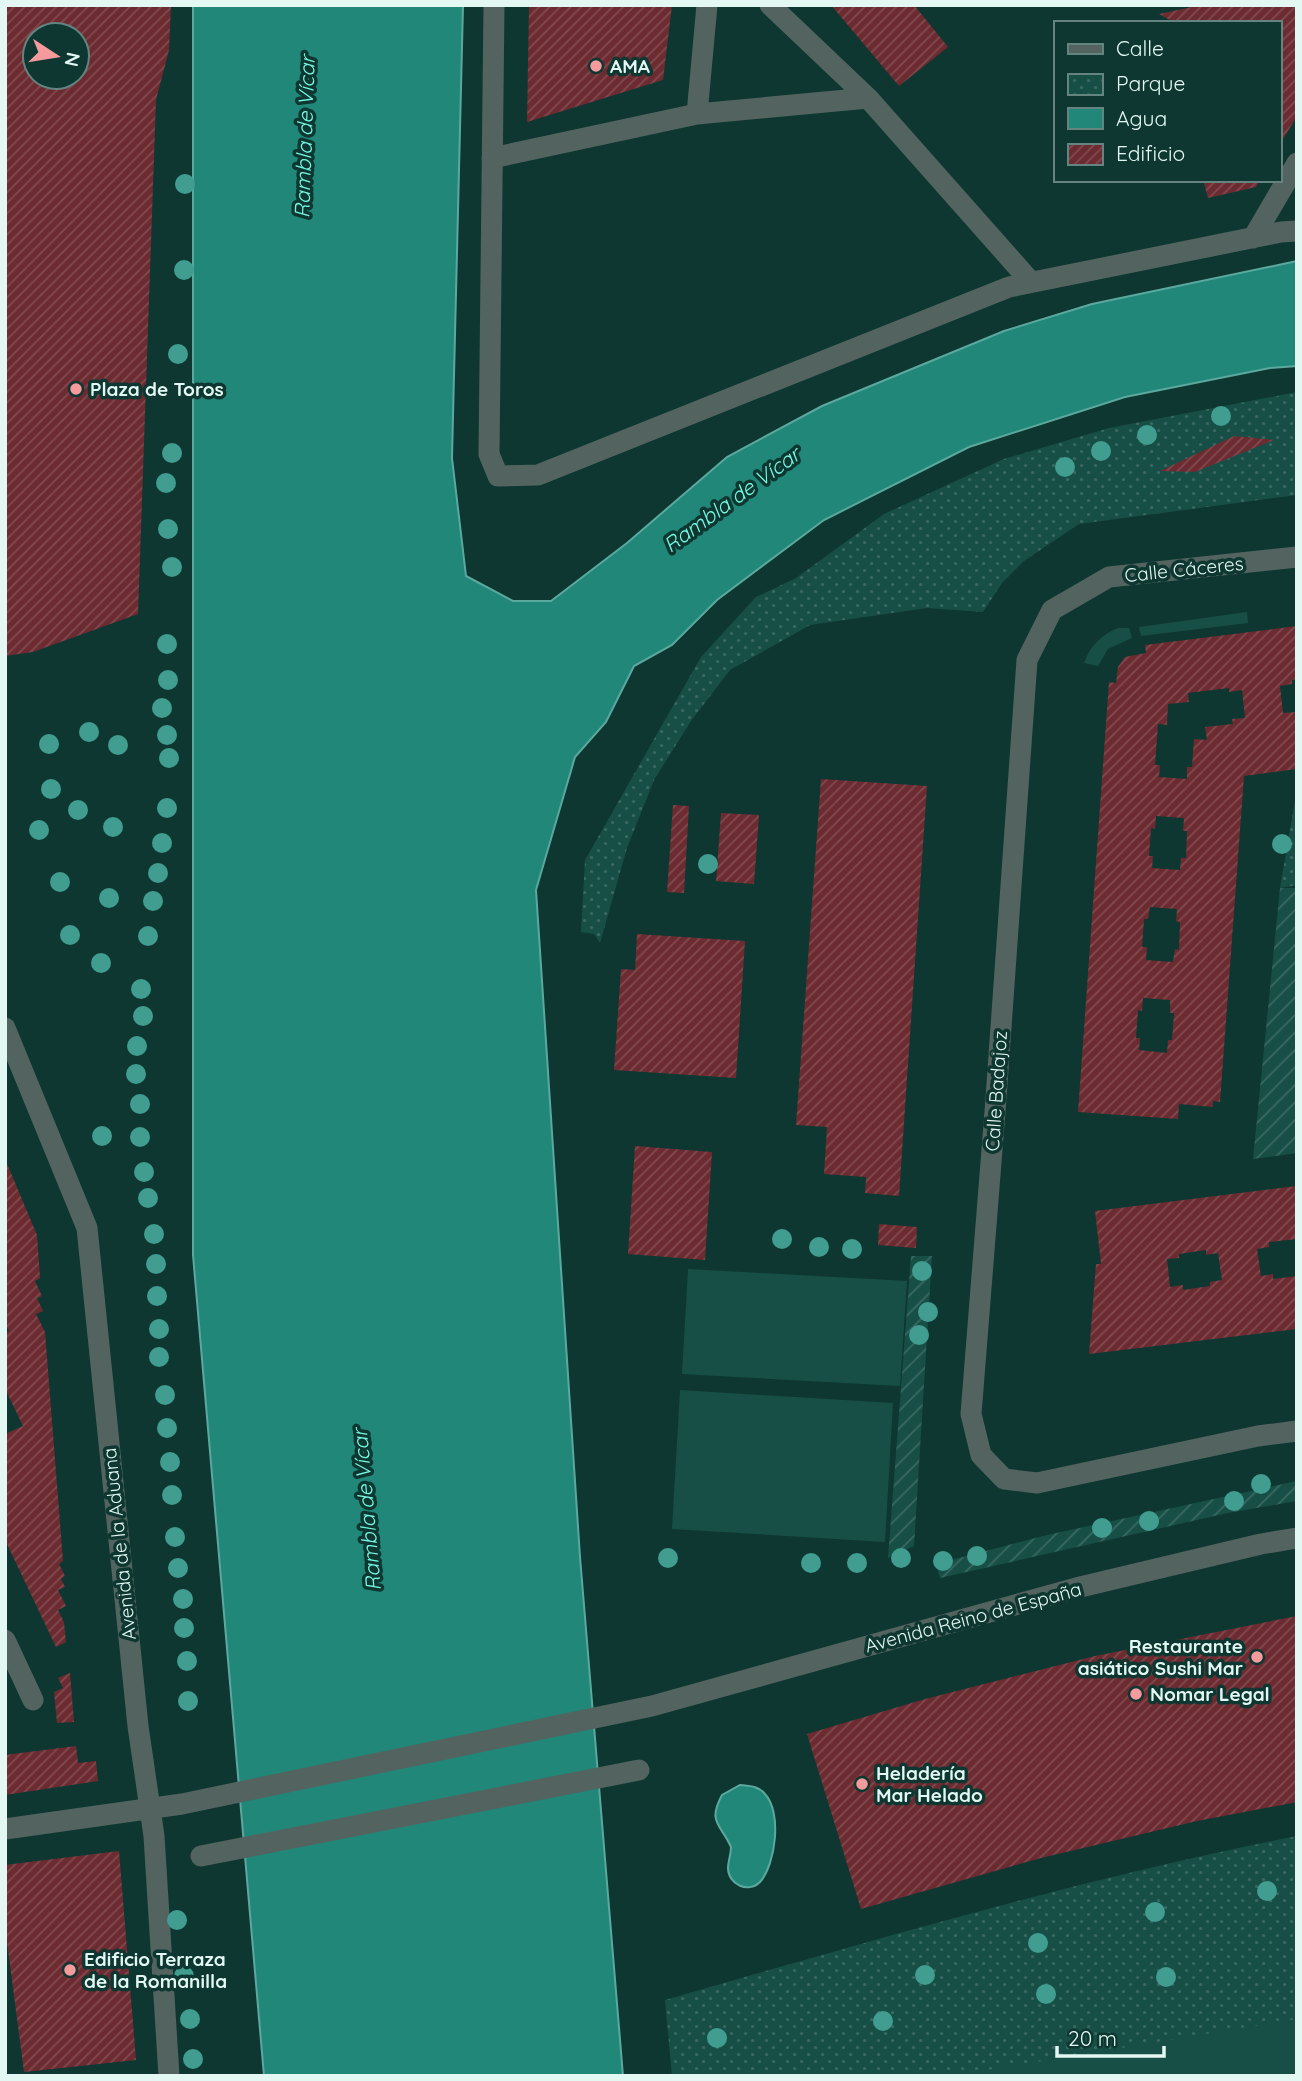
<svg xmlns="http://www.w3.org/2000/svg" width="1302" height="2081" font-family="Quicksand,sans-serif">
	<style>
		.grass { fill: #174f47 }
		.park { fill: url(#park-dots) }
		.garden { fill: url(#garden-furrows) }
		.water { fill: #218779; stroke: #5ba99e; stroke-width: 2 }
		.building { fill: url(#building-hatch); fill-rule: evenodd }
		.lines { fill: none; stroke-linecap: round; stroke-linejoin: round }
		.minor { stroke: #536460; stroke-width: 21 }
		.tree { fill: #419d8f }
		.poi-dot { fill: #f59b9e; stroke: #0e3731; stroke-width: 2.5 }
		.labels { text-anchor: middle; stroke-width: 7; stroke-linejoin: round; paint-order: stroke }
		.poi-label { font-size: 19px; font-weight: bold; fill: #e3f8f3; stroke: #0e3731; text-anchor: start }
		.street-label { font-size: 19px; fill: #e3f8f3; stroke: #0e3731 }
		.water-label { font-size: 21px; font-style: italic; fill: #75fbe5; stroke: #0e3731 }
	</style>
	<defs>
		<pattern id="park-dots" width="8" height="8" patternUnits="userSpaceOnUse" patternTransform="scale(1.75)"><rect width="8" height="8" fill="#174f47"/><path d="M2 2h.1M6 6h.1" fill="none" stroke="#396962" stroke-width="1.8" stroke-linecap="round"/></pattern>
		<pattern id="garden-furrows" width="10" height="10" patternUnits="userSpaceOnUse" patternTransform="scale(1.75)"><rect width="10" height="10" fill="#174f47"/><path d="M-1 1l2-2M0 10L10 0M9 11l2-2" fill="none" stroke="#396962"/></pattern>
		<pattern id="building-hatch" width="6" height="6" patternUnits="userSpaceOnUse" patternTransform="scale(1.75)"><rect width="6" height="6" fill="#6c2b31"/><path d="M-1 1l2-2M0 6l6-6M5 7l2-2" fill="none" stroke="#814a4f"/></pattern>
	</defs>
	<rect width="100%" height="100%" fill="#0e3731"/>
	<path class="grass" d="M1247 612 1248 623 1141 636 1139 627Z
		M1118 628H1129L1132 638 1108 649 1098 666 1084 663C1090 646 1101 635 1118 628Z
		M688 1269 907 1281 900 1386 682 1374Z
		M680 1390 893 1403 885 1542 672 1529Z
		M1297 1935V2076H750Z"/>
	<path class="park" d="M1297 392V495L1079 524 1024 561 1002 583 983 612 927 608 810 625 730 670 691 721 654 780 627 848 600 943 594 934 581 932 585 860 701 657 756 597 796 578 884 514 1004 459 1109 428Z
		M1297 789V885L1280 888Z
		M1297 1836V2019L950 2076H672L665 2000C874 1940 1083 1878 1297 1836Z"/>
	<path class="garden" d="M1280 888H1297V1153L1253 1159Z
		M911 1256H932L914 1546 888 1558Z
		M1297 1481V1501L1228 1513 940 1578 936 1564 1047 1535Z"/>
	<path class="water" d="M193 5H463L452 458 466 576 513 601H551L627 543 727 457 822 406 1004 331 1092 304 1297 261V366L1270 368 1125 397 969 447 824 520 717 600 672 645 634 666 606 722 575 757 536 890 580 1557 623 2076H264L193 1255Z
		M740 1785C750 1786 759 1786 765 1794 782 1812 776 1864 760 1882 748 1894 728 1884 728 1868 728 1862 731 1854 731 1847 721 1824 707 1823 722 1795Z"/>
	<path class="building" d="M5 5H171L169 50 156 100 138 614 33 652 5 656ZM35 35H77V77H35Z
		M529 5H672L663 80 527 122Z
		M831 5H914L948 47 899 86Z
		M1201 5H1297V116L1279 146V23H1175L1159 14Z
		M1203 180H1260L1256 187 1208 198Z
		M1234 436 1274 440 1195 472 1160 471Z
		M1297 626V679L1292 680V684L1280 686 1283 713 1296 712 1297 716V769L1244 776 1220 1102 1213 1101V1107L1179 1104 1178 1119 1078 1112 1109 682 1116 683 1118 667 1125 657 1146 653 1145 645ZM1229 688V692L1242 690 1245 718 1232 719 1233 724 1205 727 1207 740 1194 739 1192 767H1187V779L1159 777 1160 765H1155L1158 724 1167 725 1168 704 1189 702 1188 693ZM1156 816 1184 818 1183 831H1187L1186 858H1181L1180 870 1152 868 1153 856H1149L1151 828 1155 829ZM1150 907 1177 909 1176 921 1180 922 1179 950 1175 949 1173 962 1146 960 1147 947H1142L1144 919H1148ZM1143 998 1170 1000V1013H1174L1172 1040H1168L1167 1053 1139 1050 1140 1038H1136L1138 1010 1142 1011Z
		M821 779 927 786 899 1196 865 1193 866 1177 824 1174 827 1127 796 1125Z
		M673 805 689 806 684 893 667 892Z
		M721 813 759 815 754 884 716 881Z
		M637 934 745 941 736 1078 614 1070 621 969 635 970Z
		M635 1146 712 1152 705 1260 628 1254Z
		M5 1159 37 1235 40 1278 35 1281 42 1296 37 1298 43 1311 36 1314 45 1332 63 1561 59 1564 65 1576 61 1579 65 1587 58 1590 66 1606 58 1610 64 1622 66 1642 56 1647 5 1540V1434L23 1426 7 1393 5 1394V1333L9 1331 5 1323Z
		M1297 1186V1239L1269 1242V1247L1257 1249 1261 1276 1273 1274V1279L1297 1276V1329L1089 1354 1096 1264H1101L1095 1211ZM1206 1250V1255L1218 1253 1222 1280 1210 1282V1286L1183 1290V1285L1170 1287 1167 1259 1179 1258V1254Z
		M879 1224 917 1227 916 1248 878 1245Z
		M1297 1616V1802L1197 1821 1041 1858 861 1909 807 1734 925 1699 1095 1656Z
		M70 1673 74 1722 57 1723 54 1692 63 1688 58 1678Z
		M76 1746 78 1763 96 1761 98 1781 5 1795V1755Z
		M119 1851 136 2060 24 2072 5 1927V1865Z"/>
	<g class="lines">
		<path class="minor" d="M494 5 489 454 498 476 538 475 1009 287 1281 232 1297 231
			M770 5 868 98 1031 282
			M697 114 868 98
			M492 158 697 114 707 5
			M1253 238 1297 163
			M1297 557 1109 577 1052 610 1027 660 995 1112 971 1414 981 1455 1004 1479 1037 1483 1258 1436 1297 1431
			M5 1028 87 1228 138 1726 154 1836 169 2076
			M5 1640 33 1700
			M5 1829 182 1804 652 1706 1076 1588 1261 1544 1297 1538
			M201 1856 639 1770"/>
	</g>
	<g class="tree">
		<circle cx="185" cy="184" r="10"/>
		<circle cx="184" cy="270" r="10"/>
		<circle cx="178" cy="354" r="10"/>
		<circle cx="1221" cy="416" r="10"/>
		<circle cx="1147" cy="435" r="10"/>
		<circle cx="1101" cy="451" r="10"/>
		<circle cx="172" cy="453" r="10"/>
		<circle cx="1065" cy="467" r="10"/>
		<circle cx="166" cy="483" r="10"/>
		<circle cx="168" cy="529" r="10"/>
		<circle cx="172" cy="567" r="10"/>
		<circle cx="167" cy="644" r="10"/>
		<circle cx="168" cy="680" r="10"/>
		<circle cx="162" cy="708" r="10"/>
		<circle cx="89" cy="732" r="10"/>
		<circle cx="167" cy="735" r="10"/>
		<circle cx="49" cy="744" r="10"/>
		<circle cx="118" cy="745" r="10"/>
		<circle cx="169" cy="758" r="10"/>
		<circle cx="51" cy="789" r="10"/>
		<circle cx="167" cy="808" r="10"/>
		<circle cx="78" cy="810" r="10"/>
		<circle cx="113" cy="827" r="10"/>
		<circle cx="39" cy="830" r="10"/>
		<circle cx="162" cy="843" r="10"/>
		<circle cx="1282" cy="844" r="10"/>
		<circle cx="708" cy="864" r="10"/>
		<circle cx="158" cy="873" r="10"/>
		<circle cx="60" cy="882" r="10"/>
		<circle cx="109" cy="898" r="10"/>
		<circle cx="153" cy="901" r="10"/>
		<circle cx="70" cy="935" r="10"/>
		<circle cx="148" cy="936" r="10"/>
		<circle cx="101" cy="963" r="10"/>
		<circle cx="141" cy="989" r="10"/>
		<circle cx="143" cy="1016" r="10"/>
		<circle cx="137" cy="1046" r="10"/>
		<circle cx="136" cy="1074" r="10"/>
		<circle cx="140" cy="1104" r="10"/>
		<circle cx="102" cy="1136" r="10"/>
		<circle cx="140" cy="1137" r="10"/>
		<circle cx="144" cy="1172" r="10"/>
		<circle cx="148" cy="1198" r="10"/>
		<circle cx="154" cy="1234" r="10"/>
		<circle cx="782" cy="1239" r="10"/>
		<circle cx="819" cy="1247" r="10"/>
		<circle cx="852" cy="1249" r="10"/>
		<circle cx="156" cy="1264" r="10"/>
		<circle cx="922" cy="1271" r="10"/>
		<circle cx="157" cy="1296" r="10"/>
		<circle cx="928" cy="1312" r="10"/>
		<circle cx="159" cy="1329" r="10"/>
		<circle cx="919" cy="1335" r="10"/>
		<circle cx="159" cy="1357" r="10"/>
		<circle cx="165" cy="1395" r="10"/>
		<circle cx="167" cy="1428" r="10"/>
		<circle cx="170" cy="1462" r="10"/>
		<circle cx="1261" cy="1484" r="10"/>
		<circle cx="172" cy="1495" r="10"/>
		<circle cx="1234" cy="1501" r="10"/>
		<circle cx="1149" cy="1521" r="10"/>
		<circle cx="1102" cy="1528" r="10"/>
		<circle cx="175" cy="1537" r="10"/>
		<circle cx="977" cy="1556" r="10"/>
		<circle cx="668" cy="1558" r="10"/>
		<circle cx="901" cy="1558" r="10"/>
		<circle cx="943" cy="1561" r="10"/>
		<circle cx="811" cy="1563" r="10"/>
		<circle cx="857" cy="1563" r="10"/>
		<circle cx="178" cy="1568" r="10"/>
		<circle cx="183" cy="1599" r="10"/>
		<circle cx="184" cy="1628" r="10"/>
		<circle cx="187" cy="1661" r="10"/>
		<circle cx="188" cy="1701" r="10"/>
		<circle cx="1267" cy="1891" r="10"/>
		<circle cx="1155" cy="1912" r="10"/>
		<circle cx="177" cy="1920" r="10"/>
		<circle cx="1038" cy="1943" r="10"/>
		<circle cx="925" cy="1975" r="10"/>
		<circle cx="184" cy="1976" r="10"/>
		<circle cx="1166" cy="1977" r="10"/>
		<circle cx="1046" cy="1994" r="10"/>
		<circle cx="190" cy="2019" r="10"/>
		<circle cx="883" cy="2021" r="10"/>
		<circle cx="717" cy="2038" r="10"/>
		<circle cx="193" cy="2059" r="10"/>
	</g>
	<g class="poi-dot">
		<circle cx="596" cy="66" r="7"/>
		<circle cx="76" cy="389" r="7"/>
		<circle cx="1257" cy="1657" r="7"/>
		<circle cx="1136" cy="1694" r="7"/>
		<circle cx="862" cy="1784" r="7"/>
		<circle cx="70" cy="1970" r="7"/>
	</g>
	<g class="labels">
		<g class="poi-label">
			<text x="610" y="73">AMA</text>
			<text x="90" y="396">Plaza de Toros</text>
			<text x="1243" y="1653" text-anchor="end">Restaurante<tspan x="1243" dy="22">asiático Sushi Mar</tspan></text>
			<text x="1150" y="1701">Nomar Legal</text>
			<text x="876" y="1780">Heladería<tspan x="876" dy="22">Mar Helado</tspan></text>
			<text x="84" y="1966">Edificio Terraza<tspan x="84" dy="22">de la Romanilla</tspan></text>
		</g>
		<g class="street-label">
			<text transform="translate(1184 569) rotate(-6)" y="7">Calle Cáceres</text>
			<text transform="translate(996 1091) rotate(-86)" y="7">Calle Badajoz</text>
			<text transform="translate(119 1544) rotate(-96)" y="7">Avenida de la Aduana</text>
			<text transform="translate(973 1617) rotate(-15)" y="7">Avenida Reino de España</text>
		</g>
		<g class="water-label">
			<text transform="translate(305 137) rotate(-88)" y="7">Rambla de Vícar</text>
			<text transform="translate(732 500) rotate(-36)" y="7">Rambla de Vícar</text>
			<text transform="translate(367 1510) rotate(-95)" y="7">Rambla de Vícar</text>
		</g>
	</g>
	<rect width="1302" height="2081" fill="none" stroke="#e3f8f3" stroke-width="14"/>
	<rect x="1054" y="21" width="228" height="161" fill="#0e3731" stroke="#63847f" stroke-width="2"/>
	<rect x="1068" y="44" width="35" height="10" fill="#536460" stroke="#63847f" stroke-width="2"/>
	<text x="1116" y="56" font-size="21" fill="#e3f8f3">Calle</text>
	<rect x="1068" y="74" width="35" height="21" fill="url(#park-dots)" stroke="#63847f" stroke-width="2"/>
	<text x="1116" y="91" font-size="21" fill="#e3f8f3">Parque</text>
	<rect x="1068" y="108" width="35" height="21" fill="#218779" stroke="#63847f" stroke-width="2"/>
	<text x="1116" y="126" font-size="21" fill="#e3f8f3">Agua</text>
	<rect x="1068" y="144" width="35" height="21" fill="url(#building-hatch)" stroke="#63847f" stroke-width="2"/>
	<text x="1116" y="161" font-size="21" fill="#e3f8f3">Edificio</text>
	<g transform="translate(56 56) rotate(102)"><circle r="33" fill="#0e3731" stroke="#63847f" stroke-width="2"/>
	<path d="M0-5L12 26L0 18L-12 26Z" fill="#f59b9e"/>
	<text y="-10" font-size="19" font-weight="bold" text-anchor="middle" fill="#e3f8f3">N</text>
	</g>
	<path d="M1057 2046v10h107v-10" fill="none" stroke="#e3f8f3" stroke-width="3.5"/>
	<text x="1068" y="2046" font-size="21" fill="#e3f8f3" stroke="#0e3731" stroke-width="5" paint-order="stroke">20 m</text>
</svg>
